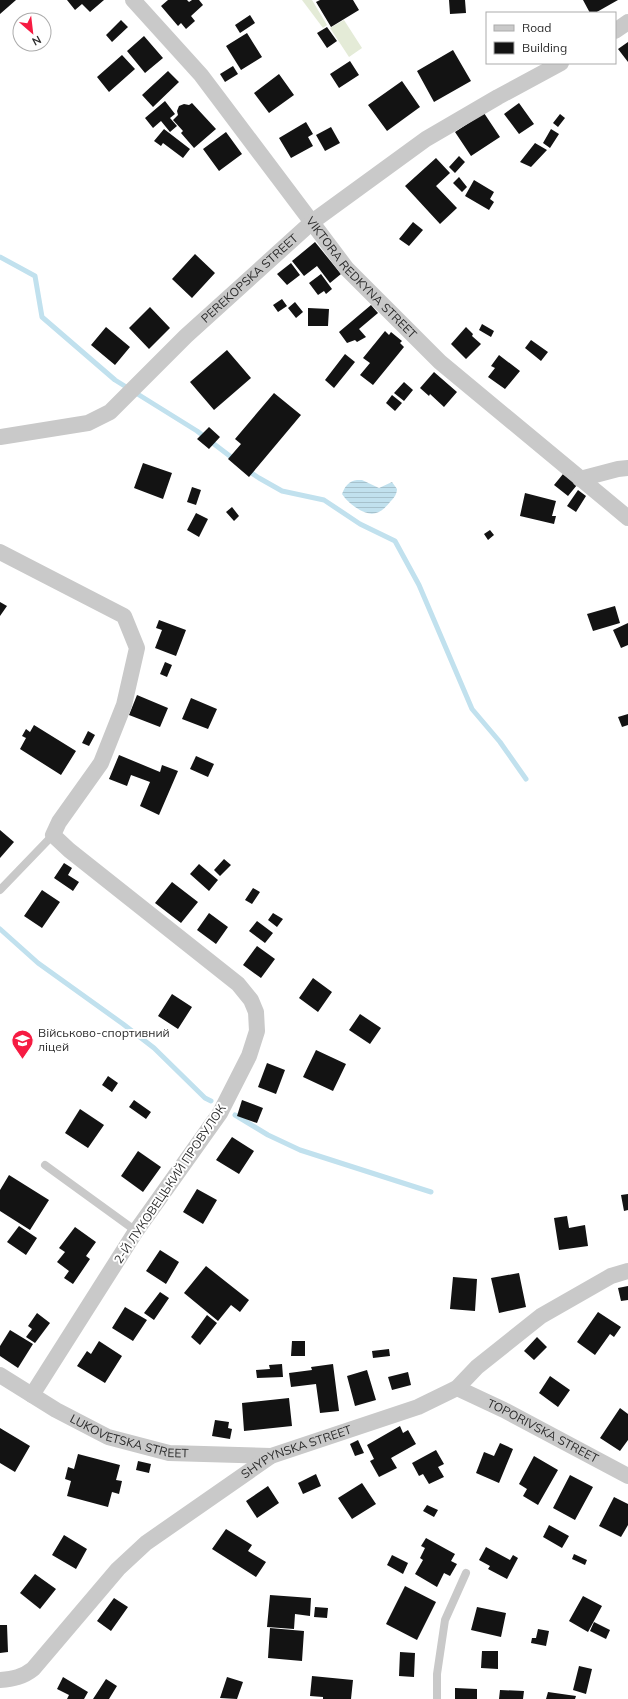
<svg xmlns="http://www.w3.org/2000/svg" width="628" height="1699" font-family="Mulish,sans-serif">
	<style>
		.grass { fill: #e4ebd7 }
		.water { fill: url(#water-rules) }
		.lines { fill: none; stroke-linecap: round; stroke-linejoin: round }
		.stream { stroke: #c1e1ee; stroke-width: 5 }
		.building { fill: #131313 }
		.service { stroke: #c9c9c9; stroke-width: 8 }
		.minor { stroke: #c9c9c9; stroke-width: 16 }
		.labels { text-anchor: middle; stroke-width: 4; stroke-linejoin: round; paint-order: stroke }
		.street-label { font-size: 12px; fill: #2c2c2c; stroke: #fff }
		.poi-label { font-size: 12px; fill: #2c2c2c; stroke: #fff; text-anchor: start }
	</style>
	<defs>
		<pattern id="water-rules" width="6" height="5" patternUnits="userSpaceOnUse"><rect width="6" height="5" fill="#c1e1ee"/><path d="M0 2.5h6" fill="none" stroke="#a6c1cc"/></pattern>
	</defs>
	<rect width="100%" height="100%" fill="#fff"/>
	<path class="grass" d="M302 0H312L327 25 323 28Z
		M344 20 362 48 349 57 330 28Z"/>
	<path class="water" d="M357 480H362L379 488 392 482 397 489C397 494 394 498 390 502 379 516 370 517 355 507 350 503 346 500 342 494 345 486 349 481 357 480Z"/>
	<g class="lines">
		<path class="stream" d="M0 257 35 276 42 317 115 380 197 431 235 460
			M247 470 259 478 282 491 324 500 360 524 395 541 419 585 472 709 500 742 526 779
			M0 929 38 963 123 1024 154 1048 205 1098 211 1101
			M235 1115 268 1135 300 1150 431 1192"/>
	</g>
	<path class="building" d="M0 0H16L0 14Z
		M67 0H104L90 12 82 4 75 10Z
		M168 0H187L189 2 192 0H199L203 5 191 16 195 21 186 29 181 23 178 26 161 6Z
		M320 0H353L359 10 331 27 316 2Z
		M449 0H465L466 13 450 14Z
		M583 0H618L595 13H590Z
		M250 15 255 23 240 33 235 25Z
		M121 20 128 27 112 42 106 35Z
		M327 27 337 41 327 48 317 33Z
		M247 33 262 57 241 70 226 46Z
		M144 36 163 58 145 73 127 51Z
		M628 42V62L618 49Z
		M453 50 471 81 434 102 417 71Z
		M122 55 135 69 109 92 97 77Z
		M350 61 359 75 339 88 330 74Z
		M233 66 238 74 225 82 220 74Z
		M168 71 179 82 153 107 142 95Z
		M279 74 294 95 269 113 254 93Z
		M402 81 420 107 387 131 368 105Z
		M165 101 175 114 170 118 177 126 170 132 161 121 153 128 145 118Z
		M192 103 216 129 194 148 181 133 183 131 173 120 178 115 177 111 179 106 184 104 189 105Z
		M519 103 534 124 519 134 504 114Z
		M484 113 500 137 471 156 455 132Z
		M560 114 565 118 558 127 553 123Z
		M306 122 313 134 308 137 313 146 291 158 279 138Z
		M331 127 340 143 325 151 316 135Z
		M164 129 190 149 183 158 163 143 161 146 154 141Z
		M551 129 559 134 550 148 543 143Z
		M226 132 242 154 219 171 203 149Z
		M535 143 547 150 531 167 520 162Z
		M459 156 465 162 455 173 449 167Z
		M436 158 450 173 436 186 457 208 440 224 405 186Z
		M459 177 467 187 462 192 453 183Z
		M474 180 494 192 490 199 494 202 489 210 465 196Z
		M413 222 423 230 409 246 399 239Z
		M315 242 341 274 330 283 317 266 304 276 292 261Z
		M195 254 215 273 192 298 172 279Z
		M291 263 300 275 287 285 277 274Z
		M321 274 332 289 326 294 324 291 318 295 309 283Z
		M282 299 287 306 278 312 273 305Z
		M295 302 303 312 296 318 288 308Z
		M371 305 378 313 359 329 366 337 357 342 355 340 347 343 339 332Z
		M150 307 170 328 149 349 129 328Z
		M308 308 329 309 328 326H308Z
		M482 324 494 331 491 337 479 330Z
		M106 327 130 347 115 365 91 345Z
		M466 327 473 334 472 336 481 344 466 359 451 344Z
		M385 331 389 335 391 332 402 341 400 343 404 347 373 385 360 375 370 363 363 358Z
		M531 340 548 352 541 361 525 348Z
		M227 350 251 378 214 410 190 382Z
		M345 354 355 362 334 388 325 380Z
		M499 355 520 371 505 389 488 377 495 368 491 366Z
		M434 372 457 392 444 407 430 394 429 396 420 388Z
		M404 382 413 390 404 401 394 393Z
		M274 393 301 415 249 477 228 459 241 444 235 439Z
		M392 395 402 403 395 411 386 403Z
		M209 427 220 437 209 449 197 439Z
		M143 463 172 473 163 499 134 488Z
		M563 474 577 485 568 496 554 485Z
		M192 487 201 490 196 505 187 502Z
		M578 490 586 496 576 512 567 506Z
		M525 493 556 501 552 516H556L554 524 520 516Z
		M232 507 239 516 234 521 226 512Z
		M196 513 208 519 199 537 187 530Z
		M490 530 494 535 488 540 484 534Z
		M0 602 7 606 0 616Z
		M615 606 620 623 593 631 587 614Z
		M159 620 186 630 176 656 155 648 162 630 156 628Z
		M628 623V645L621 648 613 630Z
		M165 662 172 665 167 677 160 674Z
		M137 695 168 708 160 727 129 715Z
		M191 698 217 709 208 729 182 719Z
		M628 714V725L622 727 618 717Z
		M34 725 76 751 61 775 20 749 26 738 22 736 26 729 30 732Z
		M88 731 95 735 89 746 82 743Z
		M119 755 160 772 162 765 178 771 159 815 140 806 150 782 131 775 127 786 109 779Z
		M196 756 214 764 208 777 190 769Z
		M0 830 14 842 0 858Z
		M224 859 231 865 220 876 214 870Z
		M64 863 72 868 68 875 79 882 73 891 54 878Z
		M199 864 218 880 209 891 190 874Z
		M172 882 198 902 181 923 155 903Z
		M253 888 260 892 252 904 245 900Z
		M42 890 60 902 42 928 24 916Z
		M209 913 228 927 216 944 197 930Z
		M273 913 283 919 277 927 268 920Z
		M257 921 273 933 265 943 249 931Z
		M257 946 275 959 261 978 243 965Z
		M313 978 332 992 318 1012 299 998Z
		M172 994 192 1007 178 1029 158 1016Z
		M360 1014 381 1028 370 1044 349 1030Z
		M316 1050 346 1064 333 1091 303 1077Z
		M267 1063 285 1070 276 1094 258 1087Z
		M108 1076 118 1083 112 1092 102 1085Z
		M134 1100 151 1112 146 1119 129 1107Z
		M242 1100 263 1108 257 1123 237 1116Z
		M80 1109 104 1125 88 1148 65 1133Z
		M232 1137 254 1151 239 1174 216 1160Z
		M138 1151 161 1167 143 1192 121 1176Z
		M9 1175 49 1200 30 1230 0 1211V1190Z
		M197 1189 217 1200 203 1224 183 1212Z
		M628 1194V1210L624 1211 621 1195Z
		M567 1216 569 1228 585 1225 588 1246 559 1250 554 1218Z
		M19 1226 37 1238 26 1255 7 1242Z
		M75 1227 96 1242 86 1256 90 1259 73 1284 64 1278 69 1271 57 1262 65 1252 59 1248Z
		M160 1250 179 1262 166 1284 146 1271Z
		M206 1266 249 1300 240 1312 231 1305 218 1321 184 1293Z
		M519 1273 526 1307 499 1313 491 1278Z
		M453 1277 477 1279 475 1311 450 1309Z
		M628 1286V1300L621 1301 618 1288Z
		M160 1292 169 1298 154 1320 144 1313Z
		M125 1307 147 1320 133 1341 112 1328Z
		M598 1312 621 1327 614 1337 610 1334 595 1355 577 1342Z
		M37 1313 50 1323 35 1343 26 1337 32 1329 28 1326Z
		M207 1315 217 1323 200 1345 191 1337Z
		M10 1330 33 1344 18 1368 0 1356V1346Z
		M537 1337 547 1347 534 1360 524 1351Z
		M99 1341 122 1356 105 1383 77 1366 87 1351 91 1354Z
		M292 1341H305V1356H291Z
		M389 1349 390 1356 373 1358 372 1351Z
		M282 1364 283 1377 257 1378 256 1370 270 1369 269 1365Z
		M333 1364 339 1411 320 1413 316 1384 291 1387 289 1373 312 1370 311 1367Z
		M367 1370 376 1400 355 1406 347 1376Z
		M408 1372 411 1385 392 1390 388 1377Z
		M550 1376 570 1390 558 1407 539 1393Z
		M289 1398 292 1426 244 1431 242 1403Z
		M620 1408 628 1414V1440L620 1451 600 1438Z
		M215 1420 229 1422 228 1428 232 1429 230 1439 212 1436Z
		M400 1426 403 1433 408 1430 416 1444 391 1458 397 1468 379 1477 370 1461 374 1459 367 1445Z
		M0 1428 30 1446 15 1472 0 1463Z
		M358 1440 364 1453 355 1456 350 1444Z
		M500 1443 513 1449 499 1483 476 1473 484 1452 494 1456Z
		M436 1450 444 1464 438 1467 444 1477 429 1484 423 1474 419 1476 412 1463Z
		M78 1454 120 1465 116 1480 122 1481 119 1494 112 1492 108 1507 67 1496 71 1481 65 1479 68 1467 74 1469Z
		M534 1456 558 1470 538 1505 523 1496 527 1489 519 1484Z
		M138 1461 151 1464 149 1473 136 1470Z
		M316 1474 321 1486 303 1494 298 1483Z
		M570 1475 593 1487 575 1520 553 1508Z
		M362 1483 376 1504 352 1519 338 1498Z
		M268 1486 279 1503 257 1518 246 1501Z
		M614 1497 628 1504V1525L621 1537 599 1526Z
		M427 1505 438 1510 434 1517 423 1511Z
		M549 1525 569 1536 562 1548 543 1537Z
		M226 1529 252 1545 248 1551 266 1562 256 1577 212 1549Z
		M64 1535 87 1549 76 1569 52 1555Z
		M426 1538 455 1554 451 1561 457 1564 450 1576 444 1573 437 1587 415 1574 423 1560 420 1558 425 1548 421 1546Z
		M486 1547 510 1560 513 1555 518 1558 507 1579 488 1569 490 1566 479 1560Z
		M574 1554 587 1560 585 1565 572 1559Z
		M392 1555 408 1563 403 1574 387 1565Z
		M35 1574 56 1589 40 1609 20 1593Z
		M405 1586 436 1602 417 1640 386 1624Z
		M270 1595 311 1598 310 1616 295 1614 294 1629 267 1627Z
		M583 1596 602 1606 588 1632 569 1621Z
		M114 1598 128 1607 111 1631 97 1621Z
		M315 1607 328 1608 327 1618 314 1617Z
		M477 1607 506 1613 501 1637 471 1630Z
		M594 1622 610 1630 606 1639 590 1631Z
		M0 1625H7L8 1652 0 1653Z
		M270 1628 304 1631 302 1661 268 1658Z
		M538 1629 549 1631 546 1646 531 1643 532 1638H536Z
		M482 1651H498V1669L481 1668Z
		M400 1652 415 1653 414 1677 399 1676Z
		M579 1666 592 1669 586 1694 573 1690Z
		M312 1676 353 1680 351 1699H323V1697L310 1696Z
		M63 1677 88 1692 84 1699H67L69 1695 57 1689Z
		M227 1677 243 1682 237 1699 220 1698Z
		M106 1679 117 1686 109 1699H93Z
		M455 1688 477 1689V1699H455Z
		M500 1690 524 1691 523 1699H499Z
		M548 1692 576 1696 575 1699H546Z"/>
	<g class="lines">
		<path class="service" d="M0 890 53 835
			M45 1165 136 1231
			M437 1699V1674L445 1620 466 1573"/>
		<g class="minor">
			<path id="s1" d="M133 0 201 75 347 269 440 362 628 518"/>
			<path d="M615 31 628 22"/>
			<path id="s2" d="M0 437 88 423 110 412 186 336 312 222 426 139 498 97 561 63"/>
			<path d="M580 479 618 469 628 468"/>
			<path d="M0 552 124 616 137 648 124 705 101 763 59 822 53 835 69 850 238 984 251 1000 256 1012 257 1031 249 1056 220 1113 136 1231 32 1395"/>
			<path id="s3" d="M0 1375 56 1410 108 1437 169 1453 271 1456"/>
			<path id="s4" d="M457 1388 504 1410 628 1476"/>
			<path id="s5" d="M0 1680C13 1679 23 1677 33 1669L118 1569 146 1543 271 1456 418 1407 457 1388 477 1367 541 1316 611 1276 628 1271"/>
		</g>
	</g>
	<defs>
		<symbol id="school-pin" viewBox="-11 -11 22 30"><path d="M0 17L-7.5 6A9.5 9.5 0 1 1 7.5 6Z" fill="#f61b42" stroke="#fff"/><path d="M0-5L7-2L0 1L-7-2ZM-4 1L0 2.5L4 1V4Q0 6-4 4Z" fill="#fff"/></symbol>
	</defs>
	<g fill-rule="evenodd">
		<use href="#school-pin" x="10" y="1028" width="25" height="34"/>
	</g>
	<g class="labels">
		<g class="street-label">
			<text dy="4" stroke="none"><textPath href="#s1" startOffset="360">VIKTORA REDKYNA STREET</textPath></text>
			<text dy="4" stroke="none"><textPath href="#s2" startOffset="307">PEREKOPSKA STREET</textPath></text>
			<text transform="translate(170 1184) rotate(-56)" y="4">2-Й ЛУКОВЕЦЬКИЙ ПРОВУЛОК</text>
			<text dy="4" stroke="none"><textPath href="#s4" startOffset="96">TOPORIVSKA STREET</textPath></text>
			<text dy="4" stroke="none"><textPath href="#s3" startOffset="145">LUKOVETSKA STREET</textPath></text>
			<text dy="4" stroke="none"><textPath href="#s5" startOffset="382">SHYPYNSKA STREET</textPath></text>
		</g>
		<g class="poi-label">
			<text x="38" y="1037">Військово-спортивний<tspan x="38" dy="14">ліцей</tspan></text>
		</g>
	</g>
	<rect x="486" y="12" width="130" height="52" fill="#ffffff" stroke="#ababab"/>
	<rect x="494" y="25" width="20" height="6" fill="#c9c9c9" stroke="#ababab"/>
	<text x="522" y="32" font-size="12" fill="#2c2c2c">Road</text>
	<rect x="494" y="42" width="20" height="12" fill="#131313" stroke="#ababab"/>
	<text x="522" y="52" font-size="12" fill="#2c2c2c">Building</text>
	<g transform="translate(32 32) rotate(152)"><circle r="19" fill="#ffffff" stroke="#ababab"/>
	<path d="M0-3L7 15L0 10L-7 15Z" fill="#f61b42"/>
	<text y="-6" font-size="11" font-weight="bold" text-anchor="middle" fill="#2c2c2c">N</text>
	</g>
</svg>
